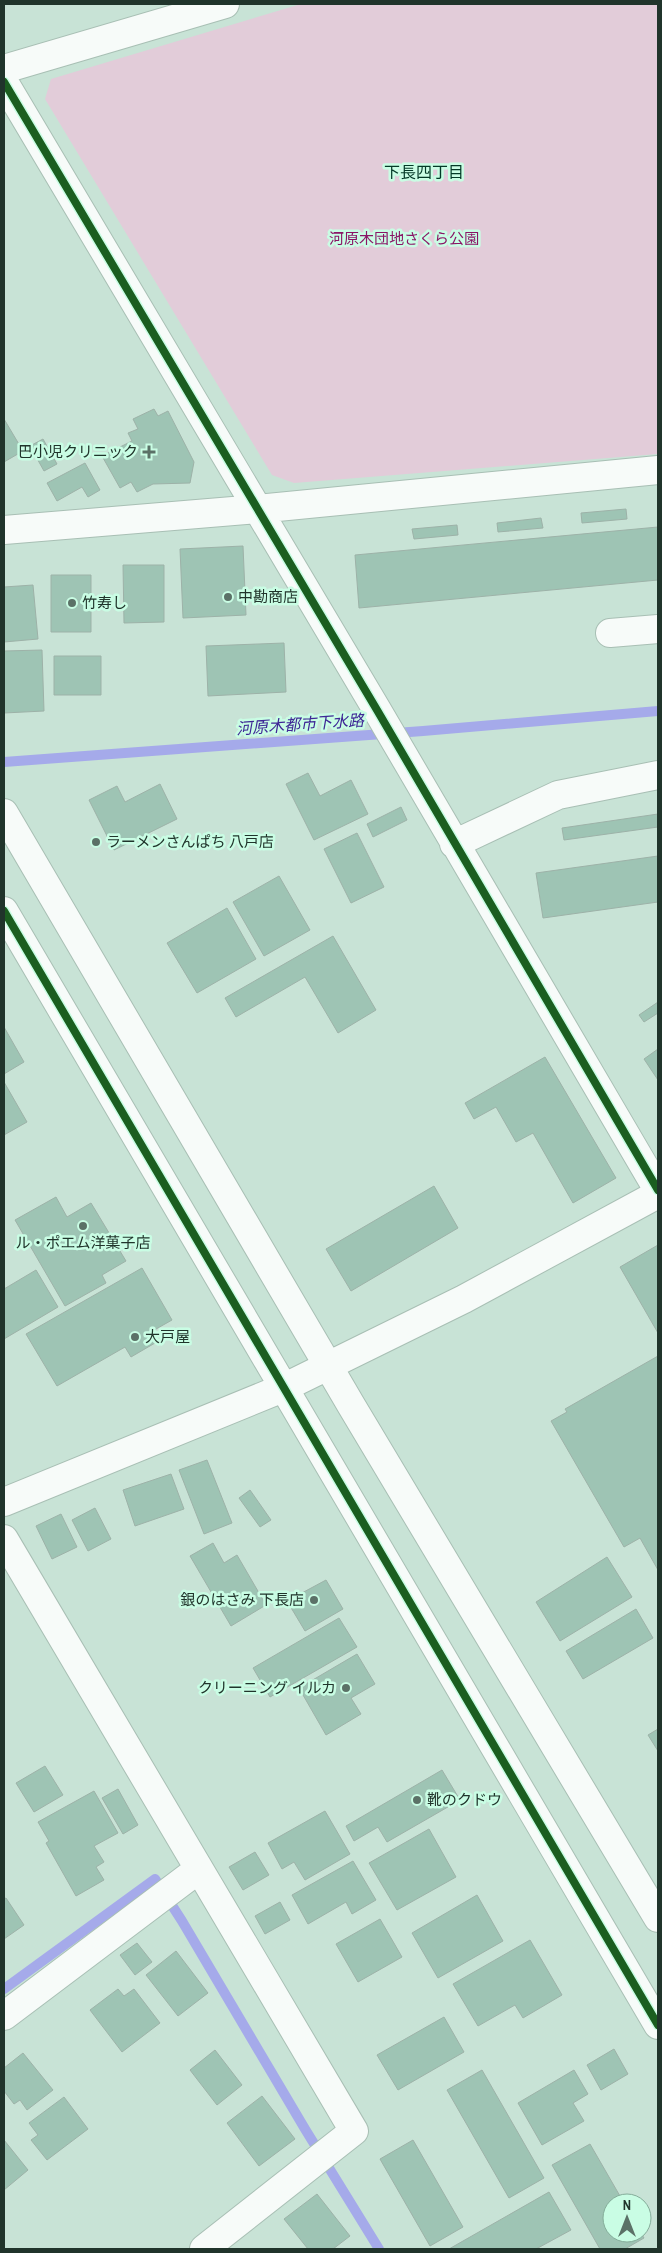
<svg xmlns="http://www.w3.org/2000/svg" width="662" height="2253" font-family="'Archivo Narrow','Noto Sans JP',sans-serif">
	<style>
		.green { fill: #e2ccd9 }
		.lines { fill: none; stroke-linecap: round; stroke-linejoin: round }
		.stream { stroke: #a5aaea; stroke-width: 10 }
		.building { fill: #9ec4b4; stroke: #9db2a8 }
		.minor-casing { stroke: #a8bfb4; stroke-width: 30 }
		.minor { stroke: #f7fbf9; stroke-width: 28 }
		.cycleway-casing { stroke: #c9fde4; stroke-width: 11 }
		.cycleway { stroke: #1b5e20; stroke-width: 8 }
		.poi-dot { fill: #5b7167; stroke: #c9fde4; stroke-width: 2 }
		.labels { text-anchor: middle; stroke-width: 5; stroke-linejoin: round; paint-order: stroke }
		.park-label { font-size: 15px; fill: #8a1566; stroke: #c9fde4 }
		.poi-label { font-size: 15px; fill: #20342b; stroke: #c9fde4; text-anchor: start }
		.neighbourhood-label { font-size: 16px; fill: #043927; stroke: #c9fde4 }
		.water-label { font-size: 16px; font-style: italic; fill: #3e2795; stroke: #c9fde4 }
	</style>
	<rect width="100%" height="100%" fill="#c8e3d6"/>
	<path class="green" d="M301 4H658V454L294 483 272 475 45 99 51 79Z"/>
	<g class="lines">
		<path class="stream" d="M4 762 423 731 658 711
			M4 1989 155 1879 182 1921 305 2129 379 2249"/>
	</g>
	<path class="building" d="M154 409 158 416 168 411 194 462 190 483 153 484 137 492 131 482 120 488 102 456 132 441 128 433 138 429 133 419Z
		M4 419 23 451 4 462Z
		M43 439 57 464 44 471 30 446Z
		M85 463 100 490 88 497 82 487 57 501 47 483Z
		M626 509 627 519 582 523 581 513Z
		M541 518 543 528 498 532 497 523Z
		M457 525 458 535 414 539 412 529Z
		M658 527V580L359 608 355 555Z
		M243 546 246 615 183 618 180 549Z
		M123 565H164V622L124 623Z
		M51 575H91V632H51Z
		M33 585 38 639 4 642V587Z
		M284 643 286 692 208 696 206 646Z
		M42 650 44 711 4 713V651Z
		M54 656H101V695H54Z
		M308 773 320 796 351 780 368 814 314 840 286 784Z
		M160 784 177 819 114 850 89 800 117 786 125 802Z
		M401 807 407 820 373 837 367 824Z
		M658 814V827L564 840 562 828Z
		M357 833 384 887 351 903 324 849Z
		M658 856V902L543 918 536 873Z
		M279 876 310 930 264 956 233 902Z
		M227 908 256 959 197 993 167 943Z
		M333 936 376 1010 338 1033 305 977 236 1017 225 998Z
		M658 1002V1013L644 1022 639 1015Z
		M4 1027 24 1062 4 1074Z
		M658 1049V1080L644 1059Z
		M545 1057 616 1178 573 1203 533 1133 516 1142 496 1107 474 1119 465 1103Z
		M4 1082 27 1122 4 1135Z
		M434 1186 458 1228 351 1291 326 1249Z
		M56 1197 67 1217 91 1203 126 1261 102 1275 106 1283 65 1306 15 1220Z
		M658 1245V1333L620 1267Z
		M142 1268 172 1320 149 1333 155 1343 131 1357 125 1347 57 1386 26 1334Z
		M36 1270 58 1307 4 1339V1289Z
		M658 1356V1570L640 1538 624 1547 551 1421 567 1412 565 1409Z
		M207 1460 232 1523 204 1534 179 1470Z
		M171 1474 184 1509 135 1526 123 1490Z
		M250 1490 271 1520 260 1527 239 1498Z
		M95 1508 111 1539 88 1551 72 1520Z
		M61 1514 77 1547 52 1559 36 1526Z
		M213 1543 224 1563 237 1555 266 1605 231 1626 190 1556Z
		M607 1557 632 1597 560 1641 536 1602Z
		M326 1580 343 1609 305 1631 287 1601Z
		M636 1609 653 1638 583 1679 566 1651Z
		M339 1618 357 1647 270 1697 253 1668Z
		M357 1654 375 1684 351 1698 361 1714 326 1735 299 1688Z
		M658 1729V1751L648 1735Z
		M45 1766 63 1795 34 1812 16 1783Z
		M442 1770 460 1800 387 1842 378 1827 354 1841 346 1826Z
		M118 1789 138 1825 123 1834 102 1798Z
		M94 1791 118 1833 94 1846 104 1862 96 1867 104 1880 76 1896 46 1843 49 1841 38 1822Z
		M325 1811 350 1854 305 1880 294 1862 282 1869 268 1843Z
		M429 1829 456 1877 397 1910 369 1863Z
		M255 1852 269 1875 243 1890 229 1867Z
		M353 1861 376 1900 352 1914 346 1902 308 1924 292 1895Z
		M477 1895 503 1941 438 1978 412 1933Z
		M6 1898 24 1925 4 1939V1899Z
		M280 1902 290 1920 265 1934 255 1916Z
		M380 1919 402 1957 358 1982 336 1944Z
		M530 1940 562 1995 523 2018 515 2005 478 2026 453 1984Z
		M137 1943 152 1962 135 1975 120 1955Z
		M176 1951 208 1993 178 2016 146 1975Z
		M118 1989 124 1996 134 1989 160 2023 122 2052 90 2010Z
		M444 2017 464 2052 398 2090 377 2055Z
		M614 2049 628 2074 601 2090 587 2065Z
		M215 2050 242 2085 217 2105 190 2070Z
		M23 2053 53 2090 27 2110 20 2100 14 2104 4 2091V2068Z
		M482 2070 544 2178 509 2198 447 2090Z
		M574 2070 588 2094 573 2103 584 2121 542 2145 518 2103Z
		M262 2096 295 2139 259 2166 227 2123Z
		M64 2097 88 2129 47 2160 31 2140 38 2135 29 2123Z
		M4 2140 28 2170 4 2190Z
		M413 2140 463 2227 430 2246 380 2159Z
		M590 2144 624 2203H612V2233H641L644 2238 625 2249H600L552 2165Z
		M549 2192 571 2230 536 2249H449Z
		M317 2194 350 2236 333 2249H308L284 2219Z"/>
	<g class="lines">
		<defs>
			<path id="minor" d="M4 69 225 4
				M4 82 377 710 658 1190
				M4 530 257 509 658 470
				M610 633 658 629
				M4 813 351 1405 658 1918
				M454 844 558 795 658 775
				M4 911 658 2025
				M4 1502 283 1388 464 1299 658 1194
				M4 1539 354 2131 204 2249
				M4 2016 199 1869"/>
		</defs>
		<use href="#minor" class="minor-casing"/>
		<use href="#minor" class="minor"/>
		<defs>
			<path id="cycleway" d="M4 82 377 710 658 1190
				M4 911 658 2025"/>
		</defs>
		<use href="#cycleway" class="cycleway-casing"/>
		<use href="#cycleway" class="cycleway"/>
	</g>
	<g class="poi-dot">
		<path d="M146.5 444.5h5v5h5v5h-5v5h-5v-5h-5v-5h5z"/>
		<circle cx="228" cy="597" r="5"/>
		<circle cx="72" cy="603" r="5"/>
		<circle cx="96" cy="842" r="5"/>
		<circle cx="83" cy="1226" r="5"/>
		<circle cx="135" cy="1337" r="5"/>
		<circle cx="314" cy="1600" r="5"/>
		<circle cx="346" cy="1688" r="5"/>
		<circle cx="417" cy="1800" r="5"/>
	</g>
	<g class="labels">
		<g class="park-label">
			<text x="404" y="244">河原木団地さくら公園</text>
		</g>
		<g class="poi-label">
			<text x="138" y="457" text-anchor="end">巴小児クリニック</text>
			<text x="238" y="602">中勘商店</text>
			<text x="82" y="608">竹寿し</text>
			<text x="106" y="847">ラーメンさんぱち 八戸店</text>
			<text x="83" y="1248" text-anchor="middle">ル・ポエム洋菓子店</text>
			<text x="145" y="1342">大戸屋</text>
			<text x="304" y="1605" text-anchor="end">銀のはさみ 下長店</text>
			<text x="336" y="1693" text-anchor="end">クリーニング イルカ</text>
			<text x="427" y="1805">靴のクドウ</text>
		</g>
		<g class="neighbourhood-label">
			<text x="424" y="178">下長四丁目</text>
		</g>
		<g class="water-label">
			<text transform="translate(300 724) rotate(-4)" y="6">河原木都市下水路</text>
		</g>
	</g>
	<rect width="662" height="2253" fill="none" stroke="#20342b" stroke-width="10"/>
	<g transform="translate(627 2218)"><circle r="24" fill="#c9fde4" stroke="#85ad9a"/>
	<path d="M0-4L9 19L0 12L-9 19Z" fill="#5b7167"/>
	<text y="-8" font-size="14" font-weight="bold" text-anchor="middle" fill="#20342b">N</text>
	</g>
</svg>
